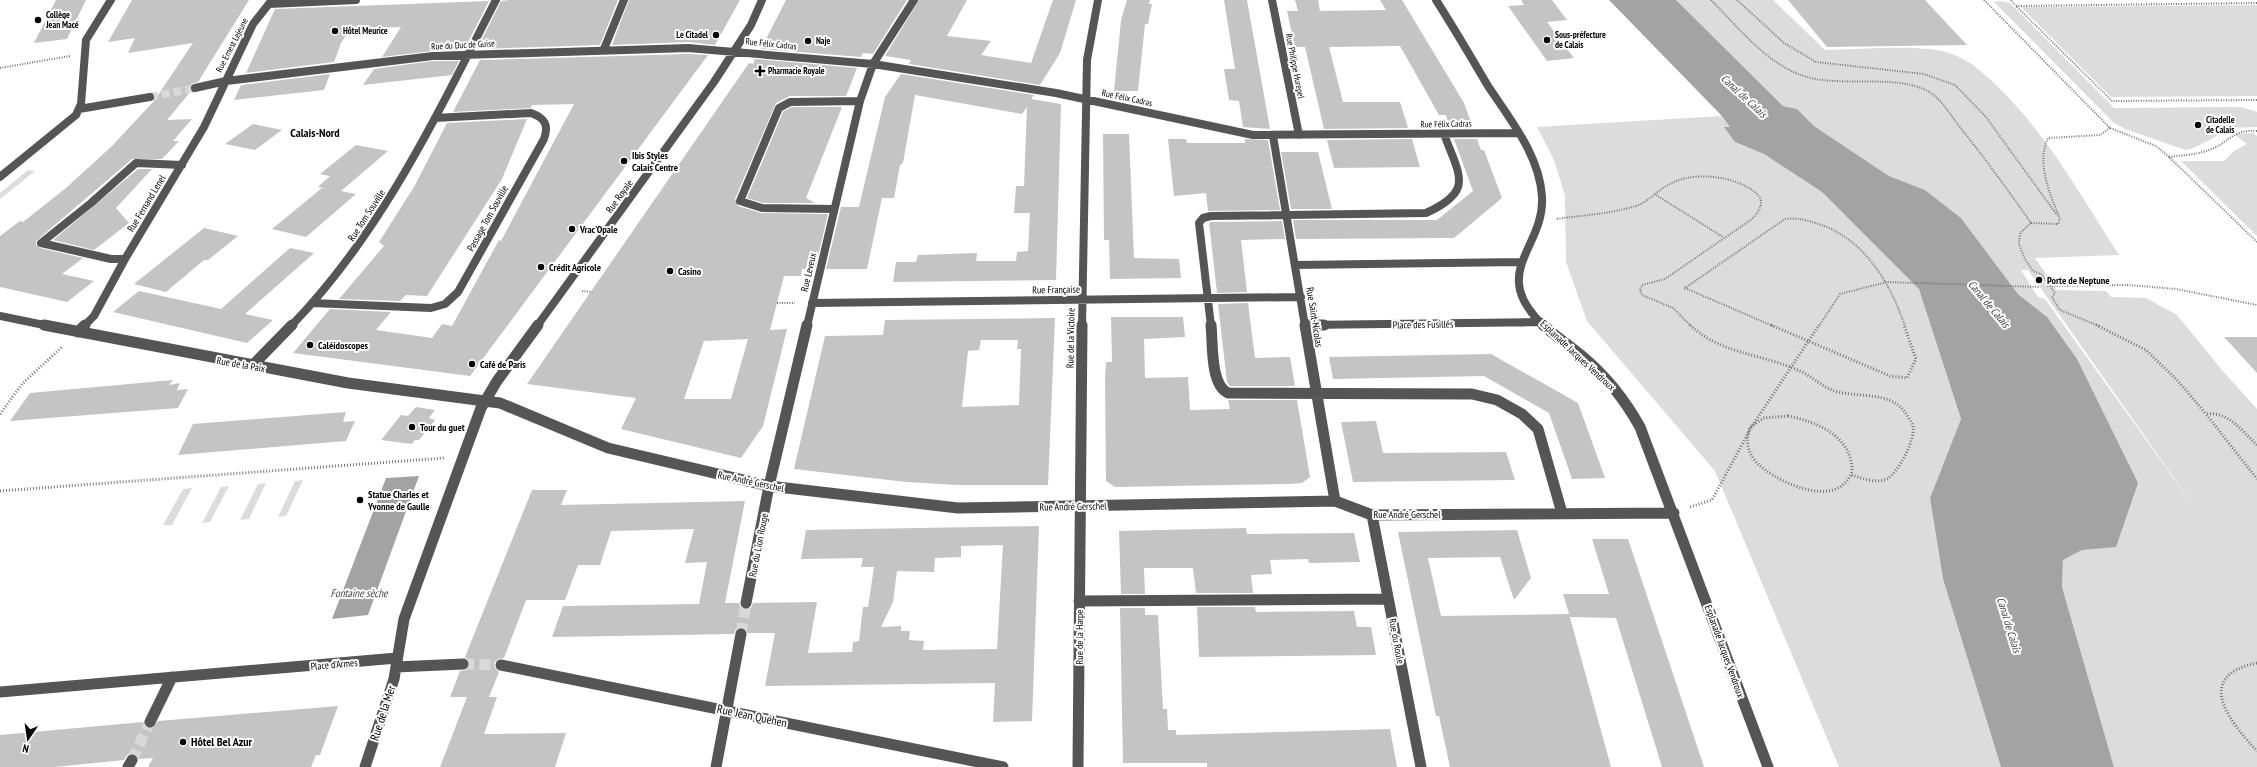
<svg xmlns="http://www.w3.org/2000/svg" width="2257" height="767" font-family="'PT Sans Narrow',sans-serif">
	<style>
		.green { fill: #dcdcdc; fill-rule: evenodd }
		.water { fill: #a3a3a3 }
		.building { fill: #c4c4c4; fill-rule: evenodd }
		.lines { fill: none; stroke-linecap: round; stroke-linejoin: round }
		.minor-tunnel-far1 { stroke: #d9d9d9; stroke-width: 8; stroke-dasharray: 8 4; stroke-linecap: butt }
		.minor-tunnel { stroke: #d9d9d9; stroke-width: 11; stroke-dasharray: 11 5.5; stroke-linecap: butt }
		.path-far1 { stroke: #777; stroke-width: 2; stroke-dasharray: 1 1.5; stroke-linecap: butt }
		.path { stroke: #777; stroke-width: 3; stroke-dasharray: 1 2; stroke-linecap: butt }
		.minor-far1 { stroke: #555; stroke-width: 8 }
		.minor { stroke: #555; stroke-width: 11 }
		.poi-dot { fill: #000; stroke: #fff; stroke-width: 1.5 }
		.labels { text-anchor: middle; stroke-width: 4; stroke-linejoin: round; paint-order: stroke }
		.far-poi-label { font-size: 9px; font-weight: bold; fill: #000; stroke: #fff; text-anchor: start }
		.far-street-label { font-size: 9px; fill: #000; stroke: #fff }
		.poi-label { font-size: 10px; font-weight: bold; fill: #000; stroke: #fff; text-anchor: start }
		.street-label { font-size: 10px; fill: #000; stroke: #fff }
		.water-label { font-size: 11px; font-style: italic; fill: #444; stroke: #fff }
		.quarter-label { font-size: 12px; font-weight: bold; fill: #000; stroke: #fff }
		.near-street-label { font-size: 12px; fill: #000; stroke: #fff }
		.near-poi-label { font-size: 12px; font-weight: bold; fill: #000; stroke: #fff; text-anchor: start }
	</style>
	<rect width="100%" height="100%" fill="#fff"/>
	<path class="green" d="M1676 0H1773L1825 50C1858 50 1923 43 1952 54 1969 60 1981 71 1994 83 2046 132 2080 195 2119 255L2035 258 2057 290 2106 291 2111 297 2146 298 2177 315 2221 369 2257 409V767H2114L2062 587 2063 560 2082 550 2116 546 2047 317 2018 294 1961 218 1925 190 1889 176 1814 126 1797 109 1783 106ZM2021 270H2028L2200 515 2045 299 2038 297Z
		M2000 1 2010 3 2114 108 2241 107 2257 112V127L2227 128 2212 139 2191 149 2185 150 2125 129 2114 123 1994 2Z
		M2257 5V96L2111 97 2021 7Z
		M1722 116 1731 127H1725L1735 142 1764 154 1822 192 1919 288 1961 419 1930 498 1943 579 2001 767H1839L1715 471 1587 321 1566 262 1565 196 1554 160 1537 127Z
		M2253 133 2257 136V236L2181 161H2224L2234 151 2247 144 2234 134Z
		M28 170 35 171 0 199V193Z
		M303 480 286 516 278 517 295 481Z
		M266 483 249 519 240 520 258 484Z
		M229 486 210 522 202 523 221 487Z
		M192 488 172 525H163L183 489Z"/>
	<path class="water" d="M1609 0H1676L1783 106 1797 109 1814 126 1889 176 1925 190 1961 218 2018 294 2047 317 2077 359 2138 483 2116 547 2082 550 2063 560 2062 587 2114 767H2001L1943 579 1930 498 1961 419 1919 289 1822 192 1764 154 1735 142 1724 127H1730L1722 116Z
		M419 476 368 615 332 619 386 478Z"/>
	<path class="building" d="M56 0H86L67 39 34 43Z
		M132 0H249L198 82 191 84V91L167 120 192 119 173 141H179L162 159H132L36 241V245L40 248 83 258 62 274 94 281 67 302 0 287V236L20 221 23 222 66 188 112 146 154 101 193 43 128 53 135 38 108 42Z
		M509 0H618L600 45 477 49 501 1Z
		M629 0H740L715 45 688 42 612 45Z
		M786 0H907L873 54 863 53 861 57 761 49Z
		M919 0H967L947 36 991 41 981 55 1031 63 1053 0H1076L1060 53 1040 85 909 64 911 60 885 56Z
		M1127 0H1150L1149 4H1152L1148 24H1145L1138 91H1114L1121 20Z
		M1224 0H1247L1270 129 1243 127 1239 101 1229 100 1224 69H1235Z
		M1295 0H1318L1320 11 1386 10 1380 0H1402L1464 103 1473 128H1450L1446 115H1439L1400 46 1329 47 1343 102H1400L1408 128 1324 129 1305 47H1295L1287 11H1298Z
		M1521 0H1552L1567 20 1547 22 1574 58 1547 61 1508 6 1524 5Z
		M1788 0H1925L1967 45 1827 47Z
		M489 1 464 50 432 51 382 57 401 27 350 29 341 43 334 62 246 73 275 9Z
		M688 54 708 55 470 376 293 353 330 309 391 312 376 330 432 338 442 324 452 326 499 240 501 241 574 104 532 105 531 108 453 112 480 60Z
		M755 59 857 68 846 96H790L776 103 735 199 738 206 761 213 828 214 815 269H802L801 276H784L770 330 787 329 763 426 741 458 621 429 636 398 527 384 749 63 753 64ZM748 339 731 399H684L704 341Z
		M433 61H459L452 75 363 85 374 69Z
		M330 74 324 90 234 100 241 85Z
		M901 74 1034 95 1031 99 1061 104 1056 280 893 282 896 262H916L918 255 977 253 976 261H1016L1017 252 1028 251 1030 213H1014L1016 186H1024L1027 107 1022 114 915 95 903 163 900 165 894 198H882L867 269H826L841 207H859L885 97Z
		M791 107H842L806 198 815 203H763L747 198 783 112Z
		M527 119 502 179 427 296 406 295 400 301 339 299 384 246 379 242 414 187 447 123Z
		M253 124 282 130 255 150 225 144Z
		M1103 134H1129L1134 258 1179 259 1181 278 1110 279 1109 240H1104Z
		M1168 139H1186L1187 143H1245V139L1268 140 1280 210 1208 211 1206 193 1174 196Z
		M1412 139 1420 167 1334 168 1327 140Z
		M1454 139H1477L1481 150H1484L1502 198 1454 238 1296 239 1293 220H1437L1473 191Z
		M356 145 388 151 341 191 356 194 306 237 272 229 322 188 330 189 318 187 330 176 320 174Z
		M1281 152H1318L1332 209H1291Z
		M138 169H152L116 208 129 223 94 250 53 240Z
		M1282 221 1285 239 1241 240 1247 292 1217 293 1209 222Z
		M204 228 238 236 208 260H204L166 292 134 284Z
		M290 248 314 253 245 314 273 320 247 343 113 312 139 291 221 309Z
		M1248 303 1255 358 1290 357 1295 386H1230L1227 382 1218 304Z
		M1111 317H1183L1185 337 1144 339 1145 378 1188 377 1190 410 1230 409 1228 400H1297L1310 477 1302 483 1290 484 1115 487 1106 481 1105 378 1106 362H1112Z
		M1055 318 1048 485H958L906 482 794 469 825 336 883 335 885 320ZM981 340H1018L1017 349H1021L1019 405 962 407 968 351 979 350Z
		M2224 337H2257V373Z
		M1491 354 1578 403 1605 478 1572 479 1549 413 1484 376 1333 379 1329 357Z
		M173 380 169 385 180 383 177 390 188 389 178 408 10 421 30 393Z
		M416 407 435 410 429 418 435 420 419 440H415L412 444 381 440 401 415 408 416Z
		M346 412 343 422 355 421 346 441 178 455 193 424Z
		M1376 421 1383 453 1506 452 1515 480 1353 482 1341 422Z
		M532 490H567L561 505 745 501 725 603H739L741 608 745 610 751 608 753 603 817 602 808 653 852 652 853 642 859 641 863 607H868L874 567H861L863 558 801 559 806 530 1039 526 1032 721 993 722 995 683 765 686 775 633H748L742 627 736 629 734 634 552 637 563 606 699 604 707 562 685 563 694 529 611 531 600 565H578L565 600H526L504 658 498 659 494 663 495 668 499 672 489 697H497L484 734 566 733 555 767H440L467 697H450L460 671 466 670 469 667V661L465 657ZM1003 545 997 649 923 650 924 641 909 640 910 631H901V626L881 627 893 602 897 571 934 572 935 558 961 557V546Z
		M1246 528 1247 534 1354 533 1360 562 1309 563 1308 559 1270 560 1272 574 1251 575 1253 593H1196L1193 568H1144L1145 594H1121L1119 531Z
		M1517 530 1531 578 1514 600 1500 557 1428 558 1441 616 1569 614 1611 767H1450L1439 716H1436L1398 532Z
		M1592 539H1628L1704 767H1662L1616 618 1570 617 1563 594H1609Z
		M1197 607H1255L1256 612 1354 611 1357 627H1371L1376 655 1199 657Z
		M1120 608H1145V615H1158L1163 709H1167L1168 730H1176V735L1390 729 1397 767H1207V763H1123Z
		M338 706 320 755H316L311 767H148L153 758 139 759 132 753 128 754 124 760 55 767H0V735L143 722 147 728 151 729 158 721Z"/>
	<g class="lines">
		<path class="minor-tunnel-far1" d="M150 97 195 88"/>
		<path class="minor-tunnel" d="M741 634 746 603
			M463 664 501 665
			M132 760 150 722"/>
		<path class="path-far1" d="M1711 0C1738 27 1765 62 1801 75 1839 90 1906 70 1936 97 1945 105 1952 117 1959 126 1984 157 2008 190 2031 223L2058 224 2060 219C2050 194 2036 164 2048 138L2100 135 2110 128
			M1737 0 1784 43 1816 62 1924 74 1955 85 1986 117 2057 215
			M1984 0 2110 128 2156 146 2169 157
			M2011 0 2016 6
			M2257 3 2016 6 2112 101 2257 100
			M0 68 70 56
			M2257 131C2232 129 2229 143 2209 150 2197 155 2182 155 2169 157L2257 242
			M1656 195 1723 237
			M1557 219C1583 215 1610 214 1636 206 1650 201 1658 189 1672 183 1695 171 1736 176 1756 193 1766 202 1759 211 1752 219L1665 279 1642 285 1640 290 1642 295 1673 308 1691 326
			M2031 223 2020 233 2019 244 2025 259 2033 271 2041 274 2055 293 2052 297 2060 310 2099 326
			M2047 286 2128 285 2176 289 2257 305
			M582 291 592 292
			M777 303H795
			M1773 326 1685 288 1785 219C1800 217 1813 222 1827 227 1869 246 1890 284 1905 326
			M1819 326 1840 294 1887 282 2039 287"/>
		<path class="path" d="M1690 325C1723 356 1764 353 1804 373 1815 379 1825 389 1838 392 1858 397 1890 392 1904 411 1907 415 1912 422 1913 426 1916 439 1898 473 1887 479 1876 484 1862 478 1851 475
			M1771 325 1890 376 1907 378 1916 359 1904 325
			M2096 325 2146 350 2178 381 2206 414
			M0 414 22 384 62 347
			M1788 416C1813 421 1845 433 1851 461 1852 466 1853 471 1850 476 1834 507 1783 484 1764 469 1749 458 1744 444 1750 427L1764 418Z
			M2257 445C2242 431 2228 411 2206 414L2257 479
			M0 491 444 458
			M1690 507 1712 500 1752 426 1819 325
			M2257 663C2193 676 2229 721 2257 751"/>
		<path class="minor-far1" d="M1272 0 1299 135
			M1436 0C1454 28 1471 57 1488 86 1510 119 1540 156 1542 197 1545 248 1487 273 1544 326
			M269 4 356 0
			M604 49 624 0
			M195 88 226 81 433 56 688 48 873 64 1056 93 1253 135 1518 133
			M79 109 150 97
			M1273 136 1305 326
			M0 177 76 115 81 104 86 40 111 0
			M834 209 762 208 740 201 779 108 790 102 860 101
			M125 259H111L41 243 91 203 136 163 182 165
			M1295 265 1520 262
			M312 303 431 308 445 304 458 292 544 139C549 125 545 118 531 113L435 118
			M812 303 1301 297
			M0 316 49 326
			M1305 325 1542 322
			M84 326 94 316 125 259 204 127 253 24 272 0
			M291 326C383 231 436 116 496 0
			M537 326 714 82 751 25 762 0
			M807 326 860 101 873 64 914 0
			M1082 326 1087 60 1098 0
			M1211 326 1199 223 1203 218 1211 216 1426 213C1475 191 1459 175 1444 134"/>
		<path class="minor" d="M44 325 348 383 500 403 608 448 769 486 958 508 1335 501 1372 515 1674 513
			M1211 325C1213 343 1210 385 1228 393L1472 394 1497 400 1522 414 1538 429 1562 513
			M1305 325 1335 501
			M1305 325H1324
			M1543 325C1555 336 1569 345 1582 356 1606 376 1625 400 1640 427L1768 767
			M78 332 85 325
			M252 366 292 325
			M1372 515 1421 767
			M1079 601 1388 599
			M746 603 769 486 807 325
			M501 665 1003 767
			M396 667 463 664
			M0 692 397 658
			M150 722 172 677
			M128 767 132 760
			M365 767 394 679 404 619 481 408 497 381 538 325
			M716 767 741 634
			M1078 767 1082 325"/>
	</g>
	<g class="poi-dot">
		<circle cx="38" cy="20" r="4"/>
		<circle cx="335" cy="31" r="4"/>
		<circle cx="716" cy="35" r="4"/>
		<circle cx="1547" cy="40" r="4"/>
		<circle cx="808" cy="41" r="4"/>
		<path d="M758 65h4v4h4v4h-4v4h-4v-4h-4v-4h4z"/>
		<circle cx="2198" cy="125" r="4"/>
		<circle cx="624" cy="161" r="4"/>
		<circle cx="572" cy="229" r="4"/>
		<circle cx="541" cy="267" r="4"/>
		<circle cx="670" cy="271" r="4"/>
		<circle cx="2039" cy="280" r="4"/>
		<circle cx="310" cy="345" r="4"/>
		<circle cx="472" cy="364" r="4"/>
		<circle cx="412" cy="427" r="4"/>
		<circle cx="360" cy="500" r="4"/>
		<circle cx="183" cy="742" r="4"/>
	</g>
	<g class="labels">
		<g class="far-poi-label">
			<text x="46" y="18">Collège<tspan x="46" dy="10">Jean Macé</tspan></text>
			<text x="343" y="34">Hôtel Meurice</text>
			<text x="708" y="38" text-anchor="end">Le Citadel</text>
			<text x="1555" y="38">Sous-préfecture<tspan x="1555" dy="10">de Calais</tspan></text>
			<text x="816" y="44">Naje</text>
			<text x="768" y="74">Pharmacie Royale</text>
			<text x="2206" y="123">Citadelle<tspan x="2206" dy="10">de Calais</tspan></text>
		</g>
		<g class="far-street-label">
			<text transform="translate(771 44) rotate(6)" y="3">Rue Félix Cadras</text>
			<text transform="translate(232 45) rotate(-63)" y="3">Rue Ernest Lejeune</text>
			<text transform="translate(463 45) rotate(-3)" y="3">Rue du Duc de Guise</text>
			<text transform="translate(1295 66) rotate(79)" y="3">Rue Philippe Hurepel</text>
			<text transform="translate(1127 98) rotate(12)" y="3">Rue Félix Cadras</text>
			<text transform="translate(1446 124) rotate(-1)" y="3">Rue Félix Cadras</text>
		</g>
		<g class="poi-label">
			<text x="632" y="159">Ibis Styles<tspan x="632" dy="12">Calais Centre</tspan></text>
			<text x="580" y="233">Vrac'Opale</text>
			<text x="549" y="271">Crédit Agricole</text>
			<text x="678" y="275">Casino</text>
			<text x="2047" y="284">Porte de Neptune</text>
			<text x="318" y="349">Caléidoscopes</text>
			<text x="480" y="368">Café de Paris</text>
			<text x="420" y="431">Tour du guet</text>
			<text x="368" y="498">Statue Charles et<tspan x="368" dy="12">Yvonne de Gaulle</tspan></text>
		</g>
		<g class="street-label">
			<text transform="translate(619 196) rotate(-54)" y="4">Rue Royale</text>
			<text transform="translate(146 203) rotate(-59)" y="4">Rue Fernand Lenel</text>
			<text transform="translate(366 215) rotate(-57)" y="4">Rue Tom Souville</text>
			<text transform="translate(487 218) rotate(-61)" y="4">Passage Tom Souville</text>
			<text transform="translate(808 272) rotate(-77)" y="4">Rue Leveux</text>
			<text transform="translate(1056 289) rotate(-1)" y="4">Rue Française</text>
			<text transform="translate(1315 317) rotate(81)" y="4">Rue Saint-Nicolas</text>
			<text transform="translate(1423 324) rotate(-1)" y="4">Place des Fusillés</text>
			<text transform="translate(1070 338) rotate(-89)" y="4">Rue de la Victoire</text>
			<text transform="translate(1578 355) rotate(43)" y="4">Esplanade Jacques Vendroux</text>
			<text transform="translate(241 364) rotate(10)" y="4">Rue de la Paix</text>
			<text transform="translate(751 481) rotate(12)" y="4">Rue André Gerschel</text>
			<text transform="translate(1073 506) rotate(-1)" y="4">Rue André Gerschel</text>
			<text x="1407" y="518">Rue André Gerschel</text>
			<text transform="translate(758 545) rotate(-79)" y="4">Rue du Lion Rouge</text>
			<text transform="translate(1079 637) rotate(-90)" y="4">Rue de la Harpe</text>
			<text transform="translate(1397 641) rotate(79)" y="4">Rue du Roule</text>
			<text transform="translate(1725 651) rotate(70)" y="4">Esplanade Jacques Vendroux</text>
			<text transform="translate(334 664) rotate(-5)" y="4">Place d'Armes</text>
		</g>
		<g class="water-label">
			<text transform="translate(1744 96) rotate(43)" y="4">Canal de Calais</text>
			<text transform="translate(1989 304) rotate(50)" y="4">Canal de Calais</text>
			<text x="359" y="597">Fontaine sèche</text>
			<text transform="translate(2009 625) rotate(73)" y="4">Canal de Calais</text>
		</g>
		<g class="quarter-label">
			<text x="315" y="137">Calais-Nord</text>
		</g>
		<g class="near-street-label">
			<text transform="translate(383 713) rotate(-72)" y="4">Rue de la Mer</text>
			<text transform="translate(752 716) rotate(12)" y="4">Rue Jean Quéhen</text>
		</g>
		<g class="near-poi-label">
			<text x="191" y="746">Hôtel Bel Azur</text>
		</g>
	</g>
	<g transform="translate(28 739) rotate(193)" stroke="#ffffff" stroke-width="3" paint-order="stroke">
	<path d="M0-3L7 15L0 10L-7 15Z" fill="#000000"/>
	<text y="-6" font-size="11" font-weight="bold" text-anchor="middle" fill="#000000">N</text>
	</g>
</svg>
